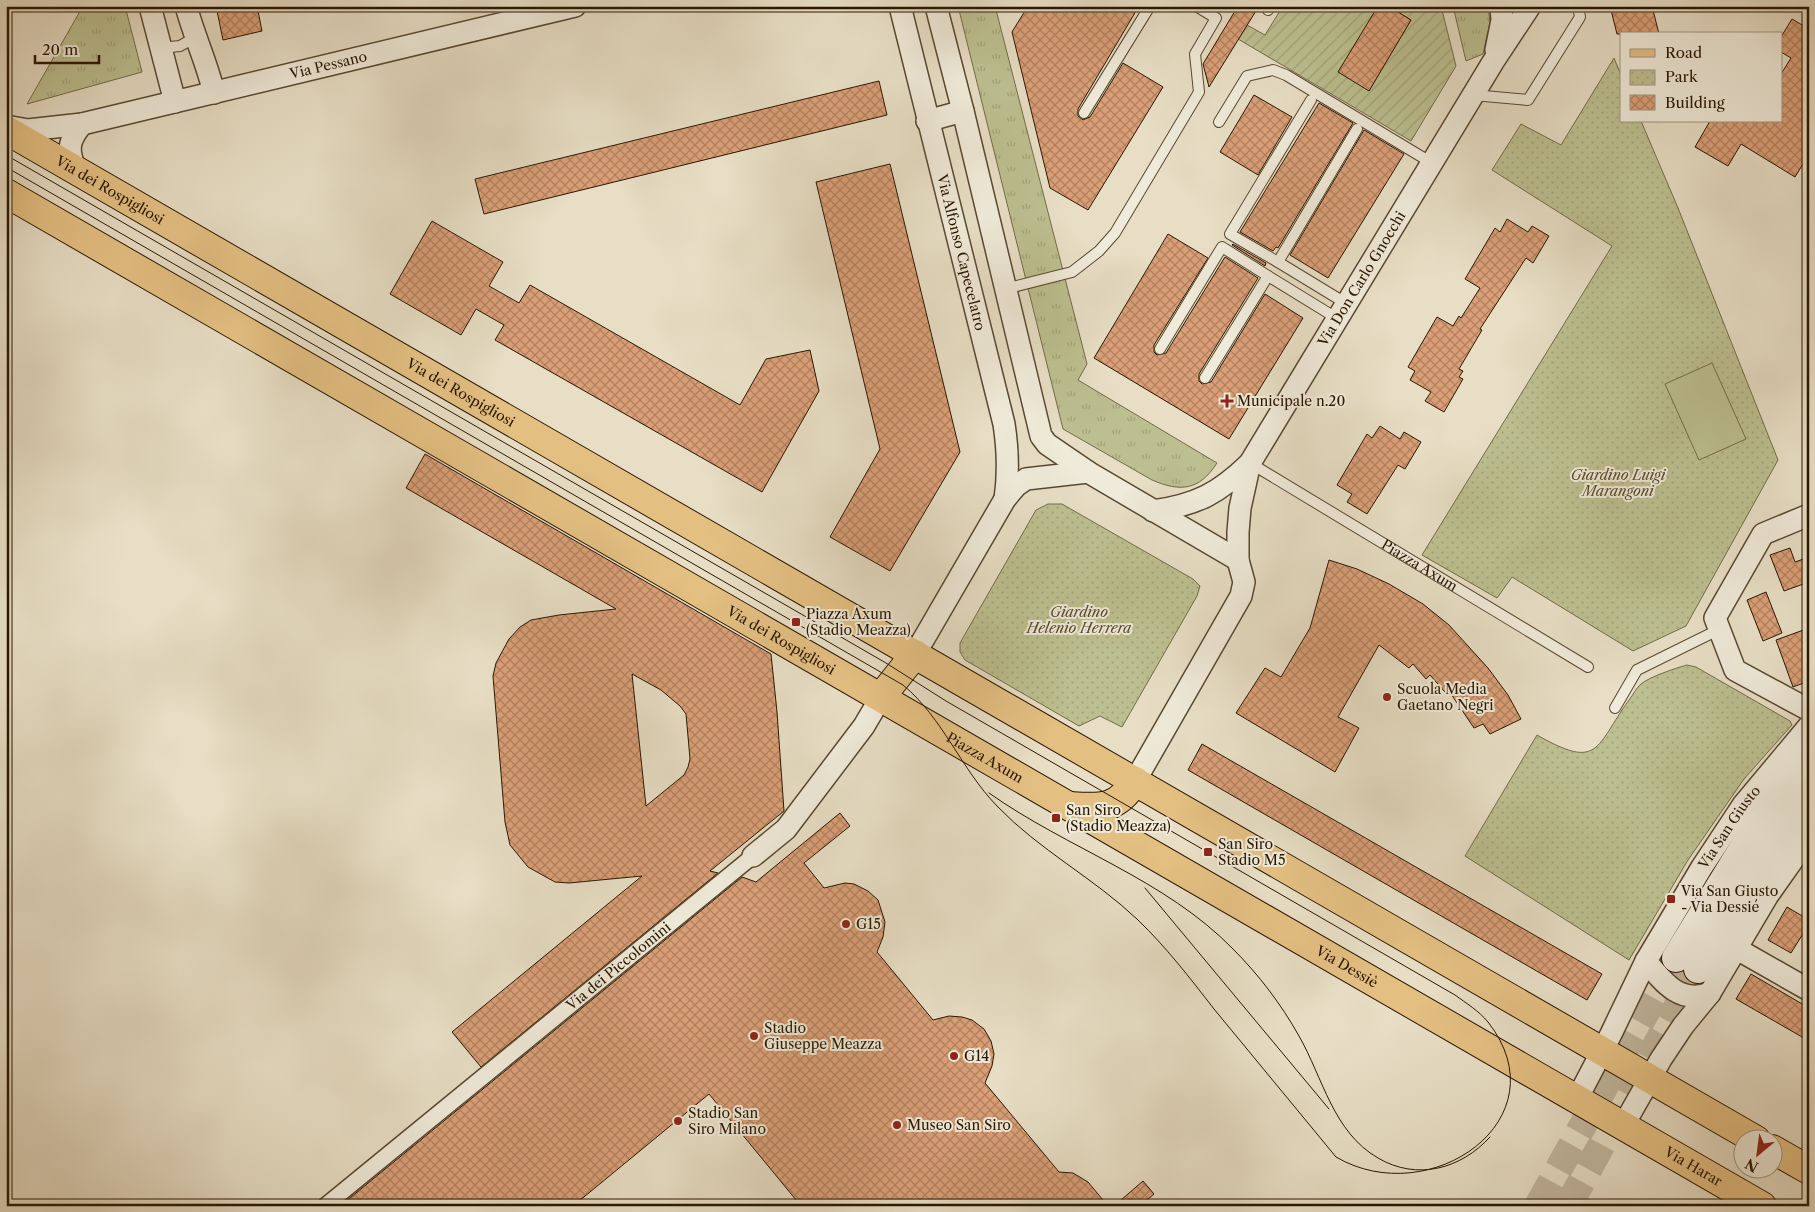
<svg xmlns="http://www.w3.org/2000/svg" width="1815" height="1212" font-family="'Libre Caslon Text',serif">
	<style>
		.grass { fill: url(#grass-tufts); stroke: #736b48 }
		.park { fill: url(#park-dots); stroke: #736b48 }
		.garden { fill: url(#garden-furrows); stroke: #736b48 }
		.pitch { fill: #bcbf90; stroke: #736b48 }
		.building { fill: url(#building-cross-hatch); stroke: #2a1700; fill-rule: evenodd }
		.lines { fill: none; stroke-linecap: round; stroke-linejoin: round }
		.secondary-tunnel { stroke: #c1b69e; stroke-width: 28; stroke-dasharray: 28 14; stroke-linecap: butt }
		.service-casing { stroke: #594931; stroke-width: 12 }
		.pedestrian-casing { stroke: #594931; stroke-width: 18 }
		.minor-casing { stroke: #594931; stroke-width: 24 }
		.secondary-casing { stroke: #2a1700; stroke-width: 30 }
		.primary-casing { stroke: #2a1700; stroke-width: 30 }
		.service { stroke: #efead9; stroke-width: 10 }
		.pedestrian { stroke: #efead9; stroke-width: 15 }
		.minor { stroke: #efead9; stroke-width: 21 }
		.secondary { stroke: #efead9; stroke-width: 28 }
		.primary { stroke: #e4bf82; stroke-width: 28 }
		.tram { stroke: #2a1700; stroke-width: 1 }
		.poi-dot { fill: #8f2418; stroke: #efead9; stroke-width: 2 }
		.labels { text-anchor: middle; stroke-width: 4; stroke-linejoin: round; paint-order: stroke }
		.street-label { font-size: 14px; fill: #2a1700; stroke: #efead9 }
		.poi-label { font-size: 14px; fill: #2a1700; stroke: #efead9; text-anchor: start }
		.park-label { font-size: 14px; font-style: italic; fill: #56492b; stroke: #efead9 }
	</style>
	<defs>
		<pattern id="grass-tufts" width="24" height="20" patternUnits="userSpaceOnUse" patternTransform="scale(1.25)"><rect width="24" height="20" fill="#bcbf90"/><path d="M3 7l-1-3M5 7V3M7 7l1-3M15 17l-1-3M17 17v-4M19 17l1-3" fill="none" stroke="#a2a37a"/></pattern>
		<pattern id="park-dots" width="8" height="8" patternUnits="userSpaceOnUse" patternTransform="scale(1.25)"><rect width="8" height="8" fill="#bcbf90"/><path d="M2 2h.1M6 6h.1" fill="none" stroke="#a2a37a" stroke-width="1.8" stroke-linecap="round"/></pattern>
		<pattern id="garden-furrows" width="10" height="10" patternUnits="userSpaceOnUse" patternTransform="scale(1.25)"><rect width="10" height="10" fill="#bcbf90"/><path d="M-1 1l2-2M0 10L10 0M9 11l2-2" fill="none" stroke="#a2a37a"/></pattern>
		<pattern id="building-cross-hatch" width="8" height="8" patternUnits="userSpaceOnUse" patternTransform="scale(1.25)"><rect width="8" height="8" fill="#da9f77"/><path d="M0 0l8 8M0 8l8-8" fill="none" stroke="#b1815f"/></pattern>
	</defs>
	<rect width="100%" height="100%" fill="#e7dec5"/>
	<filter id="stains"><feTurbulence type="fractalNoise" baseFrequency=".004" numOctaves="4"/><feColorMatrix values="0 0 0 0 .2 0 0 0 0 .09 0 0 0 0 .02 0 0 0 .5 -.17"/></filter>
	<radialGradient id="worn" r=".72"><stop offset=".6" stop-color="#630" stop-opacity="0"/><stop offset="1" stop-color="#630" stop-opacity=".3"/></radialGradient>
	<path class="grass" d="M83 6H125L142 72 27 104Z
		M958 6H995L1087 364 1078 380 1217 463C1199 491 1180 492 1152 480L1063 429Z
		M1453 6H1488L1490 22 1483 54 1466 61Z"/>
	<path class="park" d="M1614 58 1621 75V121H1641L1678 208 1778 460 1686 626 1633 651 1512 577 1497 598 1422 555 1612 246 1492 170 1521 124 1561 145Z
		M1048 504H1062L1193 579 1200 586 1197 596 1122 727 1100 716 1079 726 965 660 960 652V643L1036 510Z
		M1687 665 1696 667 1790 721 1792 725 1744 779 1688 860 1629 960 1465 856 1537 735C1600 771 1595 747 1629 700 1633 695 1636 688 1641 684 1649 677 1676 668 1687 665Z"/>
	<path class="garden" d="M1283 6H1378L1369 91 1411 20 1388 6H1441L1456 66 1411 141 1238 39 1247 25 1265 35Z"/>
	<path class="pitch" d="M1712 363 1746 439 1699 460 1665 384Z"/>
	<path class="building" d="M216 6H257L262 31 223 40Z
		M1028 6H1139L1078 109V116L1083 120 1090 117 1123 63 1163 87 1088 210 1050 188 1012 32Z
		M1238 6H1259L1209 87 1203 64Z
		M1378 6H1388L1411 20 1369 91 1338 72Z
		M1610 6H1652L1659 34H1617Z
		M1792 19 1809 29V154L1795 177 1741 144 1728 166 1695 147 1710 121H1781V74L1791 58 1781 52V37Z
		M879 81 887 115 484 214 475 179Z
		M1254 95 1292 117 1258 175 1220 152Z
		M1319 103 1353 123 1278 248 1276 247 1273 251 1240 232Z
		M1364 130 1404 154 1328 278 1290 255Z
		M890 164 960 452 890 571 830 537 880 449 816 182Z
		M1507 219 1528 232 1532 226 1549 236 1533 263 1526 258 1480 329 1482 330 1459 369 1463 371 1459 377 1463 379 1444 412 1425 401 1431 392 1410 380 1415 371 1408 367 1437 317 1453 326 1459 316 1461 318 1480 288 1465 279 1495 228 1500 232Z
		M432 221 503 262 489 286 519 303 530 285 740 405 766 359 810 350 819 391 762 492 495 340 504 325 476 309 461 335 390 294Z
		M1168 234 1208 258 1154 345V352L1157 355 1166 353 1225 257 1258 278 1199 374V381L1202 384 1211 382 1265 294 1303 318 1229 439 1094 358Z
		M1233 244 1266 263 1265 266 1232 245Z
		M1380 426 1400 439 1404 432 1421 442 1405 469 1398 465 1367 514 1347 502 1352 494 1337 485 1367 434 1372 438Z
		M425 454 771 654 777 712 784 811 710 871 718 873 481 1067 452 1032 642 876 569 883 555 882 528 867 510 845 505 822 493 676 496 663 509 639 520 627 531 620 559 615 616 609 406 488ZM632 674 661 690 680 706 686 714 690 759 688 767 684 775 646 806Z
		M1790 548 1795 562 1809 557V582L1784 591 1770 555Z
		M1329 560 1357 569 1389 584 1423 604 1449 625 1488 668 1508 695 1521 719 1490 734 1483 724 1474 728 1449 691 1445 692 1430 675 1426 679 1413 664 1409 668 1379 645 1338 717 1359 728 1335 772 1236 713 1265 668 1281 677 1310 628Z
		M1766 592 1782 633 1763 641 1747 600Z
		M1809 628V681L1793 687 1776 640Z
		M1202 744 1602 974 1587 1000 1188 770Z
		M840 813 850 826 804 863 824 888 845 883 854 884 868 891 878 900 885 922 883 937 877 952 933 1020 949 1016 962 1017 972 1020 984 1029 991 1041 994 1054 992 1066 985 1083 1059 1172 1073 1173 1088 1182 1108 1206H801L709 1094 573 1206H340L742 877 756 882Z
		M1787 907 1809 920V924L1791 953 1768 940Z
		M1751 974 1809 1008V1041L1736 999Z
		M1143 1181 1154 1194 1140 1206H1114Z"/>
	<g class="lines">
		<path class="secondary-tunnel" d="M1538 1206 1676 958
			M1568 1206 1698 969"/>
		<defs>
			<g id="service">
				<path d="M1268 10 1270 6"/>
				<path d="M160 48 180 46 194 38"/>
				<path d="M1473 95 1528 100 1580 17 1578 6"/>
				<path d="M1311 100 1230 234 1278 262 1357 129"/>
				<path d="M1084 113 1150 6"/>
				<path d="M1219 122 1247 76 1273 70 1286 75 1432 163"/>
				<path d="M1278 262 1347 304"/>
				<path d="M1268 276 1338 319"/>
				<path d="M1005 289 1072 272 1099 251 1115 233 1199 92 1195 54 1216 18 1196 6"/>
				<path d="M1160 349 1222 247 1268 276 1205 378"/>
				<path id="s1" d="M1250 463 1588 667"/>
				<path d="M1615 708 1637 670 1718 630"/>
			</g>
			<g id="pedestrian">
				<path id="s2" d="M325 1206 753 856"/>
			</g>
			<g id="minor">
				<path d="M150 6 175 102"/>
				<path d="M186 6C194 36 207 63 214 93"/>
				<path id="s3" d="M900 6 1004 424C1008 450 1009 472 1005 499"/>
				<path d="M936 6 963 111 1041 436 1047 444 1088 472 1238 560"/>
				<path d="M1496 50 1502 20 1501 6"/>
				<path d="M927 121 963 111"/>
				<path id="s4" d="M6 126 28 130 82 124 575 6"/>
				<path d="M76 170C67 150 68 141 82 124"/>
				<path id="s5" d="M1153 511C1197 505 1219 493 1250 463L1493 62 1530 6"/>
				<path d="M1809 515 1763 534 1715 618 1735 670 1809 710"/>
				<path d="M915 654 1005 499 1016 486 1026 479 1088 472"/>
				<path d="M1135 781 1241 596 1244 582 1238 560V532L1240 508 1250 463"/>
				<path d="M753 856 786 829 864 726 881 697"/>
				<path d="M1737 949 1809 990"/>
				<path d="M1646 961C1663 982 1680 1005 1710 993"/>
				<path id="s6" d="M1577 1099 1611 1034 1646 961 1702 867 1743 805 1809 726"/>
				<path d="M1623 1126 1661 1059 1683 1026 1710 993 1768 895 1809 837"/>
			</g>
			<path id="secondary" d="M1676 958 1757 826 1809 761
				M1698 969 1779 839 1809 801"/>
			<g id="primary">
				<path id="s7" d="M6 130 1756 1140"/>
				<path id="s8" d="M6 193 1762 1206"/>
				<path d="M881 697 915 654"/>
				<path d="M1070 806C1101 808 1117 810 1135 781"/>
				<path d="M1772 1149 1809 1170"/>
			</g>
		</defs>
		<use href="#service" class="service-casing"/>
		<use href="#pedestrian" class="pedestrian-casing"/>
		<use href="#minor" class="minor-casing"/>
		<use href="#secondary" class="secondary-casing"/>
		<use href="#primary" class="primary-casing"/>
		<use href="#service" class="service"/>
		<use href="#pedestrian" class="pedestrian"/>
		<use href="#minor" class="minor"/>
		<use href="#secondary" class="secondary"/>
		<use href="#primary" class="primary"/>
		<path class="tram" d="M6 155 886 663 946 701 1455 995C1466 1003 1479 1011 1488 1022 1564 1119 1430 1212 1336 1157 1295 1108 1255 1058 1214 1009 1190 978 1166 947 1138 920 1094 878 1039 850 997 806 961 769 943 718 903 685L6 167
			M989 793C1068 849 1165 879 1233 949 1259 975 1281 1004 1299 1036 1323 1078 1333 1132 1378 1158 1417 1181 1461 1169 1490 1137
			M1145 888 1329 1109"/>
	</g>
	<g class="poi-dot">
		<path d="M1224.5 393.5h5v5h5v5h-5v5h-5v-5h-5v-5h5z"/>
		<rect x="791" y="617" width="10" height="10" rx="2.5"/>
		<circle cx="1387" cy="697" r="5"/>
		<rect x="1051" y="813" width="10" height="10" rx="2.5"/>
		<rect x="1203" y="847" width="10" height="10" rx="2.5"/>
		<rect x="1666" y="894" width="10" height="10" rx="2.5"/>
		<circle cx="846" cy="924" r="5"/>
		<circle cx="754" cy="1036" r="5"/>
		<circle cx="954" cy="1056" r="5"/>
		<circle cx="678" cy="1121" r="5"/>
		<circle cx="897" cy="1125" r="5"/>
	</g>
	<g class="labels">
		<g class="street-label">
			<text dy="5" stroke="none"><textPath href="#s4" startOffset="330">Via Pessano</textPath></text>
			<text dy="5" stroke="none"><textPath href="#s7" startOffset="120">Via dei Rospigliosi</textPath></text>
			<text dy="5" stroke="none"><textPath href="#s3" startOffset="254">Via Alfonso Capecelatro</textPath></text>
			<text dy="5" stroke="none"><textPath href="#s5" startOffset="326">Via Don Carlo Gnocchi</textPath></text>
			<text dy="5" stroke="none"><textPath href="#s7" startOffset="525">Via dei Rospigliosi</textPath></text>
			<text dy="5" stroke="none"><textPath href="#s1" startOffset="198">Piazza Axum</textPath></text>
			<text dy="5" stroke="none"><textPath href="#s8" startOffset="895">Via dei Rospigliosi</textPath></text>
			<text dy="5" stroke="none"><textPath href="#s8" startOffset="1130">Piazza Axum</textPath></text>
			<text dy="5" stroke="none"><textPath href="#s6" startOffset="312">Via San Giusto</textPath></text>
			<text dy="5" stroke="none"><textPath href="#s2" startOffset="379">Via dei Piccolomini</textPath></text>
			<text dy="5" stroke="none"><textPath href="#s8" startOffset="1548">Via Dessiè</textPath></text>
			<text dy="5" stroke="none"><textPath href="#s8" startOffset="1948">Via Harar</textPath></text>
		</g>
		<g class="poi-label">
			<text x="1237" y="406">Municipale n.20</text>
			<text x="806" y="619">Piazza Axum<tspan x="806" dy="16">(Stadio Meazza)</tspan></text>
			<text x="1397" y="694">Scuola Media<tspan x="1397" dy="16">Gaetano Negri</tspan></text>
			<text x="1066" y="815">San Siro<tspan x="1066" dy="16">(Stadio Meazza)</tspan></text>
			<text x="1218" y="849">San Siro<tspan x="1218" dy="16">Stadio M5</tspan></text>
			<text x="1681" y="896">Via San Giusto<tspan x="1681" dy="16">- Via Dessié</tspan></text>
			<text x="856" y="929">G15</text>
			<text x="764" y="1033">Stadio<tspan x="764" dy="16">Giuseppe Meazza</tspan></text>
			<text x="964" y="1061">G14</text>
			<text x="688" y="1118">Stadio San<tspan x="688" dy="16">Siro Milano</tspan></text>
			<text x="907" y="1130">Museo San Siro</text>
		</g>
		<g class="park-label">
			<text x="1618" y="480">Giardino Luigi<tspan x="1618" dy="16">Marangoni</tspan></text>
			<text x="1079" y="617">Giardino<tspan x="1079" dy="16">Helenio Herrera</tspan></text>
		</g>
	</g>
	<rect width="1815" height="1212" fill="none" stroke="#e7dec5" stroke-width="25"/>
	<rect x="8" y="8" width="1800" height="1197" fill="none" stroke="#2a1700" stroke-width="2.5"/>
	<rect x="12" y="12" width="1790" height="1187" fill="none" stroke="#2a1700"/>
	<rect x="1620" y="32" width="162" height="90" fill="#efead9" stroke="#a09682"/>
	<rect x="1630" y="49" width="25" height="8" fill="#e4bf82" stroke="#a09682"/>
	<text x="1665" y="58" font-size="15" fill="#2a1700">Road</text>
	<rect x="1630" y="70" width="25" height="15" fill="url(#park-dots)" stroke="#a09682"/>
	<text x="1665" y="82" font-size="15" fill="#2a1700">Park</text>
	<rect x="1630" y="95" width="25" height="15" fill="url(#building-cross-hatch)" stroke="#a09682"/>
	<text x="1665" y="108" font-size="15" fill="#2a1700">Building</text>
	<g transform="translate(1758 1154) rotate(209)"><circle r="24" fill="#efead9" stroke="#a09682"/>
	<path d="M0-4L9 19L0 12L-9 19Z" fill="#8f2418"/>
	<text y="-8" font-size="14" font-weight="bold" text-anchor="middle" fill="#2a1700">N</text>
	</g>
	<path d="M35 55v8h64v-8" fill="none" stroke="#2a1700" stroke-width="2.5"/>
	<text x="42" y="55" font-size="15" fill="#2a1700" stroke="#efead9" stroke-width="4" paint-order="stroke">20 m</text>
	<rect width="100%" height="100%" filter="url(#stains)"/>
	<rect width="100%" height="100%" fill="url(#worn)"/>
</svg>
